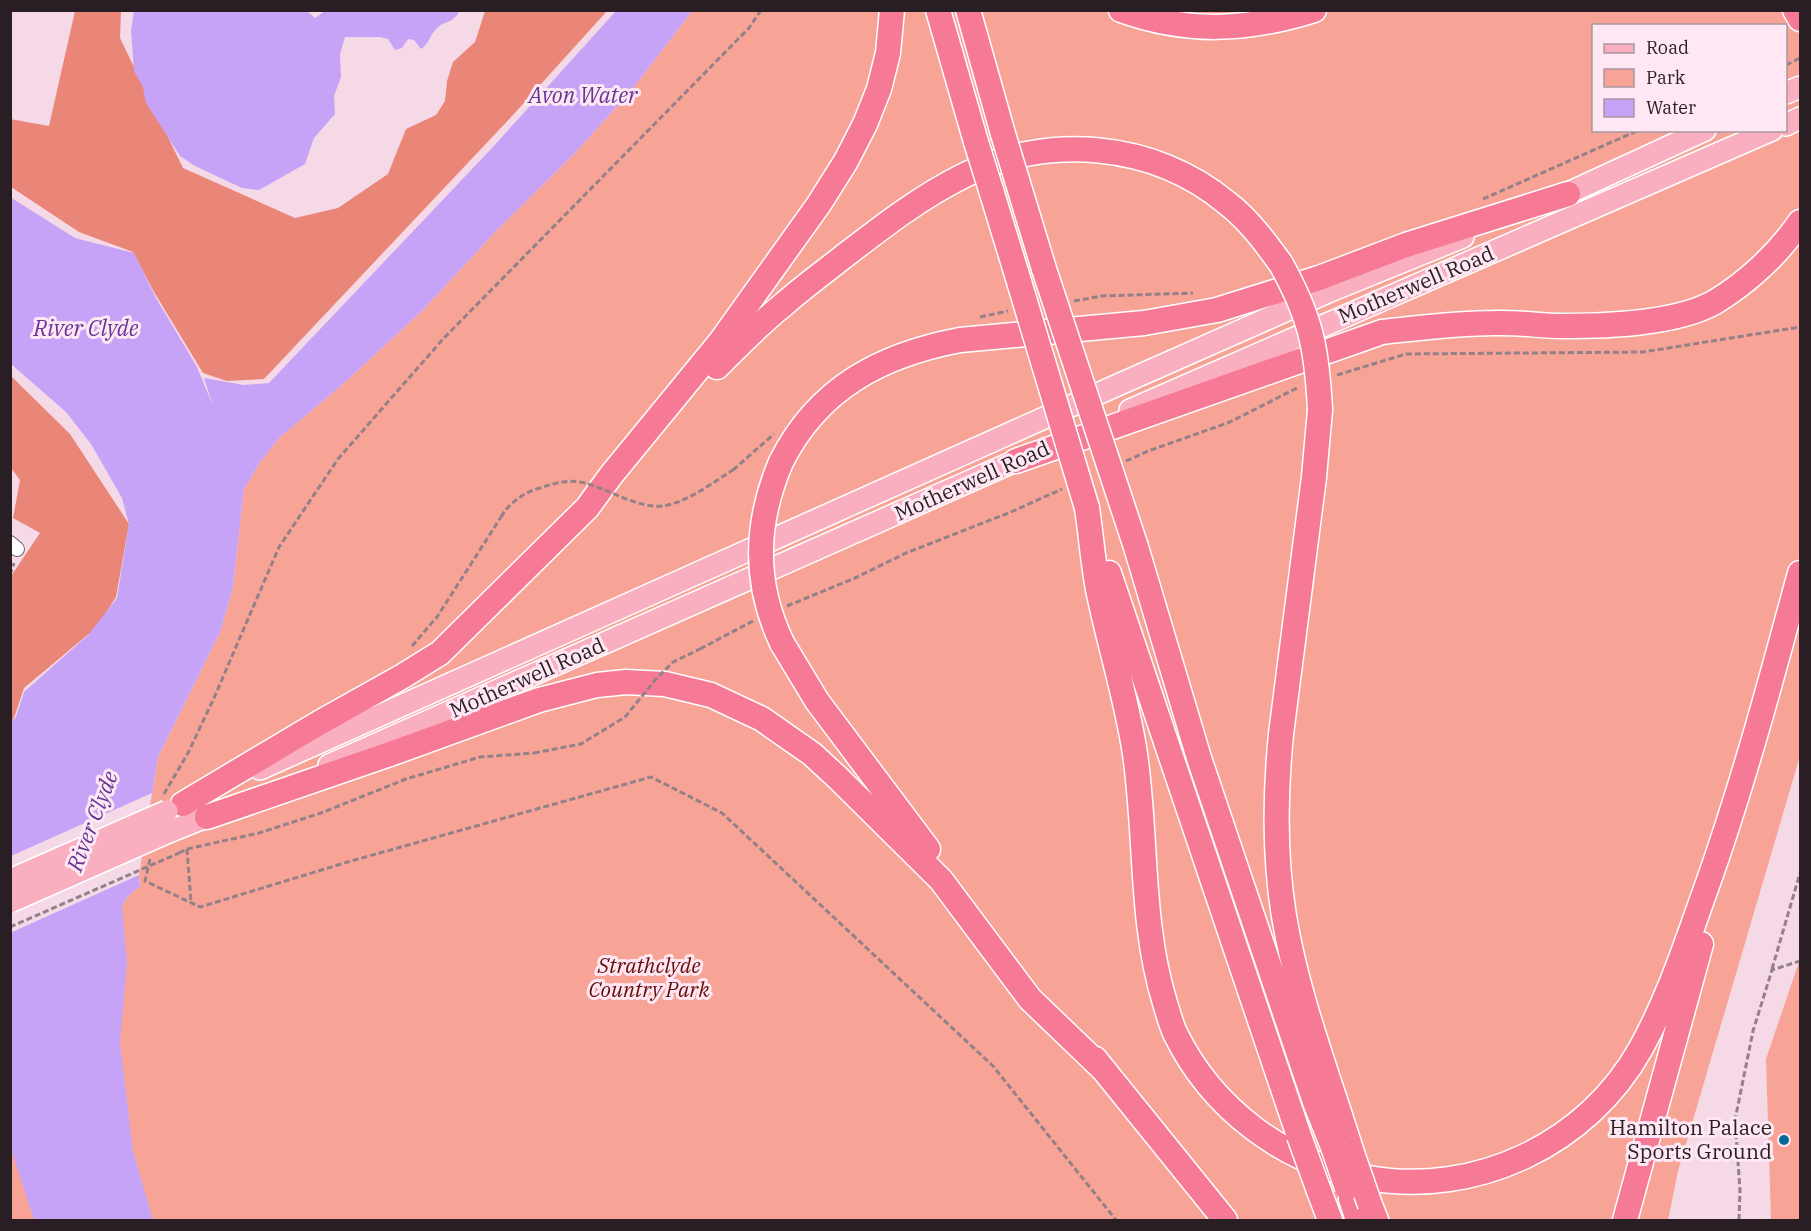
<svg xmlns="http://www.w3.org/2000/svg" width="1811" height="1231" font-family="'IBM Plex Serif',serif">
	<style>
		.green { fill: #f7a497; fill-rule: evenodd }
		.forest { fill: #ea8678 }
		.water { fill: #c7a3f8 }
		.pier { fill: #f5d9e7 }
		.lines { fill: none; stroke-linecap: round; stroke-linejoin: round }
		.street-casing { stroke: #755e6a; stroke-width: 16 }
		.primary-casing { stroke: #fff; stroke-width: 24 }
		.highway-casing { stroke: #fff; stroke-width: 27 }
		.path { stroke: #938089; stroke-width: 3; stroke-dasharray: 6 3; stroke-linecap: butt }
		.street { stroke: #fff; stroke-width: 14 }
		.primary { stroke: #faafc0; stroke-width: 21 }
		.highway { stroke: #f67a96; stroke-width: 24 }
		.primary-bridge-casing { stroke: #fff; stroke-width: 24; stroke-linecap: butt }
		.highway-bridge-casing { stroke: #fff; stroke-width: 27; stroke-linecap: butt }
		.path-bridge { stroke: #938089; stroke-width: 3; stroke-dasharray: 6 3; stroke-linecap: butt }
		.primary-bridge { stroke: #faafc0; stroke-width: 21 }
		.highway-bridge { stroke: #f67a96; stroke-width: 24 }
		.poi-dot { fill: #066897; stroke: #ffe8f4; stroke-width: 2 }
		.labels { text-anchor: middle; stroke-width: 6; stroke-linejoin: round; paint-order: stroke }
		.street-label { font-size: 21px; fill: #281e23; stroke: #ffe8f4 }
		.park-label { font-size: 21px; font-style: italic; fill: #660c07; stroke: #ffe8f4 }
		.poi-label { font-size: 21px; fill: #281e23; stroke: #ffe8f4; text-anchor: end }
		.water-label { font-size: 22px; font-style: italic; fill: #653597; stroke: #ffe8f4 }
	</style>
	<rect width="100%" height="100%" fill="#f5d9e7"/>
	<path class="green" d="M692 11H1800V756L1678 1171 1668 1220H11V958L122 906 128 896 140 886 139 875 158 757 221 630 233 587 244 489 259 464 279 438 343 384 423 310 495 232 575 153 631 91ZM1594 26H1786V130H1594Z
		M1800 959V1220H1771L1766 1059Z"/>
	<path class="forest" d="M75 11H121L120 38 183 168 295 218 338 208 388 174 406 129 436 115 445 101 447 81 453 62 475 42 485 11H607L513 115 264 379 227 381 203 373 154 292 133 252 79 232 11 187 10 119 49 126Z
		M11 376 70 434 129 524 116 597 97 627 24 688 14 718 11 721V576L40 533 13 518 20 480 11 468Z"/>
	<path class="water" d="M307 11 315 18 325 11H460C450 26 446 19 436 29 430 35 429 44 421 49L414 40 408 39 402 48 395 50 388 39 380 37H345L340 54 341 77 334 96 335 114 314 138 305 164 259 190 242 188 195 166 180 156 146 103 143 87 134 71 131 31 134 11Z
		M616 11H692L631 91 575 153 495 232 423 310 343 384 279 438 259 464 244 489 233 587 221 630 158 757 139 875 140 886 128 896 122 906 127 962 120 1043 133 1151 153 1220H34L11 1149V722L16 717 24 692 88 635 117 598 129 524 122 498 91 444 66 412 11 364 10 197 75 238 134 253 156 298 197 367 213 406 204 378 244 385 269 383 492 148Z"/>
	<path class="pier" d="M152 793 139 875 10 933 11 856Z"/>
	<g class="lines">
		<defs>
			<path id="street" d="M10 543 17 549"/>
			<path id="primary" d="M1786 93 1800 87
				M1786 125 1800 118
				M1553 200 1705 130
				M1130 410 1772 130
				M329 765 1031 454
				M260 769 1120 384 1328 292 1463 237
				M171 831 221 811"/>
			<path id="highway" d="M938 10 976 142
				M968 10 1003 134
				M1121 10C1188 34 1247 31 1314 10
				M1795 10 1800 19
				M1017 180 1044 269
				M991 190 1017 275
				M717 367C738 346 759 324 783 305 802 288 823 273 843 257 882 227 919 198 963 176 1047 133 1154 142 1227 203 1249 220 1265 242 1281 264
				M1320 410 1314 477 1281 734C1275 795 1274 855 1284 916 1297 996 1328 1075 1352 1153
				M1016 461 1382 332C1419 328 1457 323 1495 323 1518 322 1540 326 1563 326 1607 326 1676 324 1715 302 1748 282 1779 253 1800 222
				M781 462C818 388 881 355 960 340L1144 323 1217 310 1319 278 1406 245 1568 194
				M1087 508C1091 535 1093 562 1098 589 1109 644 1127 699 1135 754 1147 837 1140 922 1165 1003 1168 1013 1171 1024 1175 1033 1212 1109 1285 1164 1368 1178 1476 1197 1588 1144 1641 1048 1670 996 1688 938 1708 883 1744 781 1772 677 1800 573
				M1136 547 1199 758 1315 1102 1333 1147
				M1109 573 1299 1136
				M782 643 817 701 928 849
				M183 804 319 723 403 676 440 653 587 508 612 474 721 341 819 204 846 161 865 124 879 89 888 53 892 10
				M207 817 390 754 539 700 597 685 626 682 665 684 711 695 762 719 812 754 838 778 941 880 1030 999 1104 1070
				M1095 1059 1225 1220
				M1319 1191 1330 1220
				M1351 1199 1358 1220
				M1370 1205 1376 1220
				M1625 1220 1701 944"/>
		</defs>
		<use href="#street" class="street-casing"/>
		<use href="#primary" class="primary-casing"/>
		<use href="#highway" class="highway-casing"/>
		<path class="path" d="M1786 65 1800 58
			M1483 199 1639 130
			M1074 301 1102 296 1193 293
			M980 317 1008 311
			M1337 375 1406 354 1643 352 1800 327
			M1126 461 1148 451 1230 422 1299 387
			M733 470 774 434
			M10 575 14 563
			M787 606 855 578 906 553 1011 512 1062 489
			M412 646 437 617 501 517
			M700 649 753 621
			M164 794 188 753 214 698 279 547 338 459 443 339 749 28 761 10
			M187 849 191 902
			M179 853 187 849 259 833 321 813 406 779 480 757 534 753
			M150 859 145 881 200 907 351 861 651 777 722 813 993 1066 1116 1220
			M1772 969 1800 873
			M1739 1220 1740 1190 1735 1120 1753 1031 1772 970 1800 961"/>
		<use href="#street" class="street"/>
		<use href="#primary" class="primary"/>
		<use href="#highway" class="highway"/>
		<defs>
			<path id="primary-bridge" d="M10 880 167 811
				M10 902 171 831"/>
			<path id="highway-bridge" d="M1003 134 1017 180
				M976 142 991 190
				M1281 264C1311 318 1317 349 1320 410
				M1044 269 1136 547
				M1017 275 1087 508
				M781 462C755 523 753 582 782 643
				M1299 1136 1319 1191
				M1333 1147 1347 1188
				M1352 1153 1370 1205"/>
		</defs>
		<use href="#primary-bridge" class="primary-bridge-casing"/>
		<use href="#highway-bridge" class="highway-bridge-casing"/>
		<path class="path-bridge" d="M501 517C509 503 524 492 540 488 555 483 569 479 585 483 608 489 639 509 663 506 688 502 712 483 733 470
			M534 753 581 744 625 717 656 679 673 662 700 649
			M10 927 179 853"/>
		<use href="#primary-bridge" class="primary-bridge"/>
		<use href="#highway-bridge" class="highway-bridge"/>
	</g>
	<circle class="poi-dot" cx="1784" cy="1140" r="6"/>
	<g class="labels">
		<g class="street-label">
			<text transform="translate(1416 285) rotate(-23)" y="7">Motherwell Road</text>
			<text transform="translate(972 481) rotate(-24)" y="7">Motherwell Road</text>
			<text transform="translate(527 678) rotate(-24)" y="7">Motherwell Road</text>
		</g>
		<g class="park-label">
			<text x="649" y="973">Strathclyde<tspan x="649" dy="24">Country Park</tspan></text>
		</g>
		<g class="poi-label">
			<text x="1772" y="1135">Hamilton Palace<tspan x="1772" dy="24">Sports Ground</tspan></text>
		</g>
		<g class="water-label">
			<text x="583" y="103">Avon Water</text>
			<text x="86" y="336">River Clyde</text>
			<text transform="translate(92 821) rotate(-69)" y="8">River Clyde</text>
		</g>
	</g>
	<rect width="1811" height="1231" fill="none" stroke="#281e23" stroke-width="24"/>
	<rect x="1592" y="24" width="195" height="108" fill="#ffe8f4" stroke="#a997a0" stroke-width="1.5"/>
	<rect x="1604" y="44" width="30" height="9" fill="#faafc0" stroke="#a997a0" stroke-width="1.5"/>
	<text x="1646" y="54" font-size="18" fill="#281e23">Road</text>
	<rect x="1604" y="69" width="30" height="18" fill="#f7a497" stroke="#a997a0" stroke-width="1.5"/>
	<text x="1646" y="84" font-size="18" fill="#281e23">Park</text>
	<rect x="1604" y="99" width="30" height="18" fill="#c7a3f8" stroke="#a997a0" stroke-width="1.5"/>
	<text x="1646" y="114" font-size="18" fill="#281e23">Water</text>
</svg>
